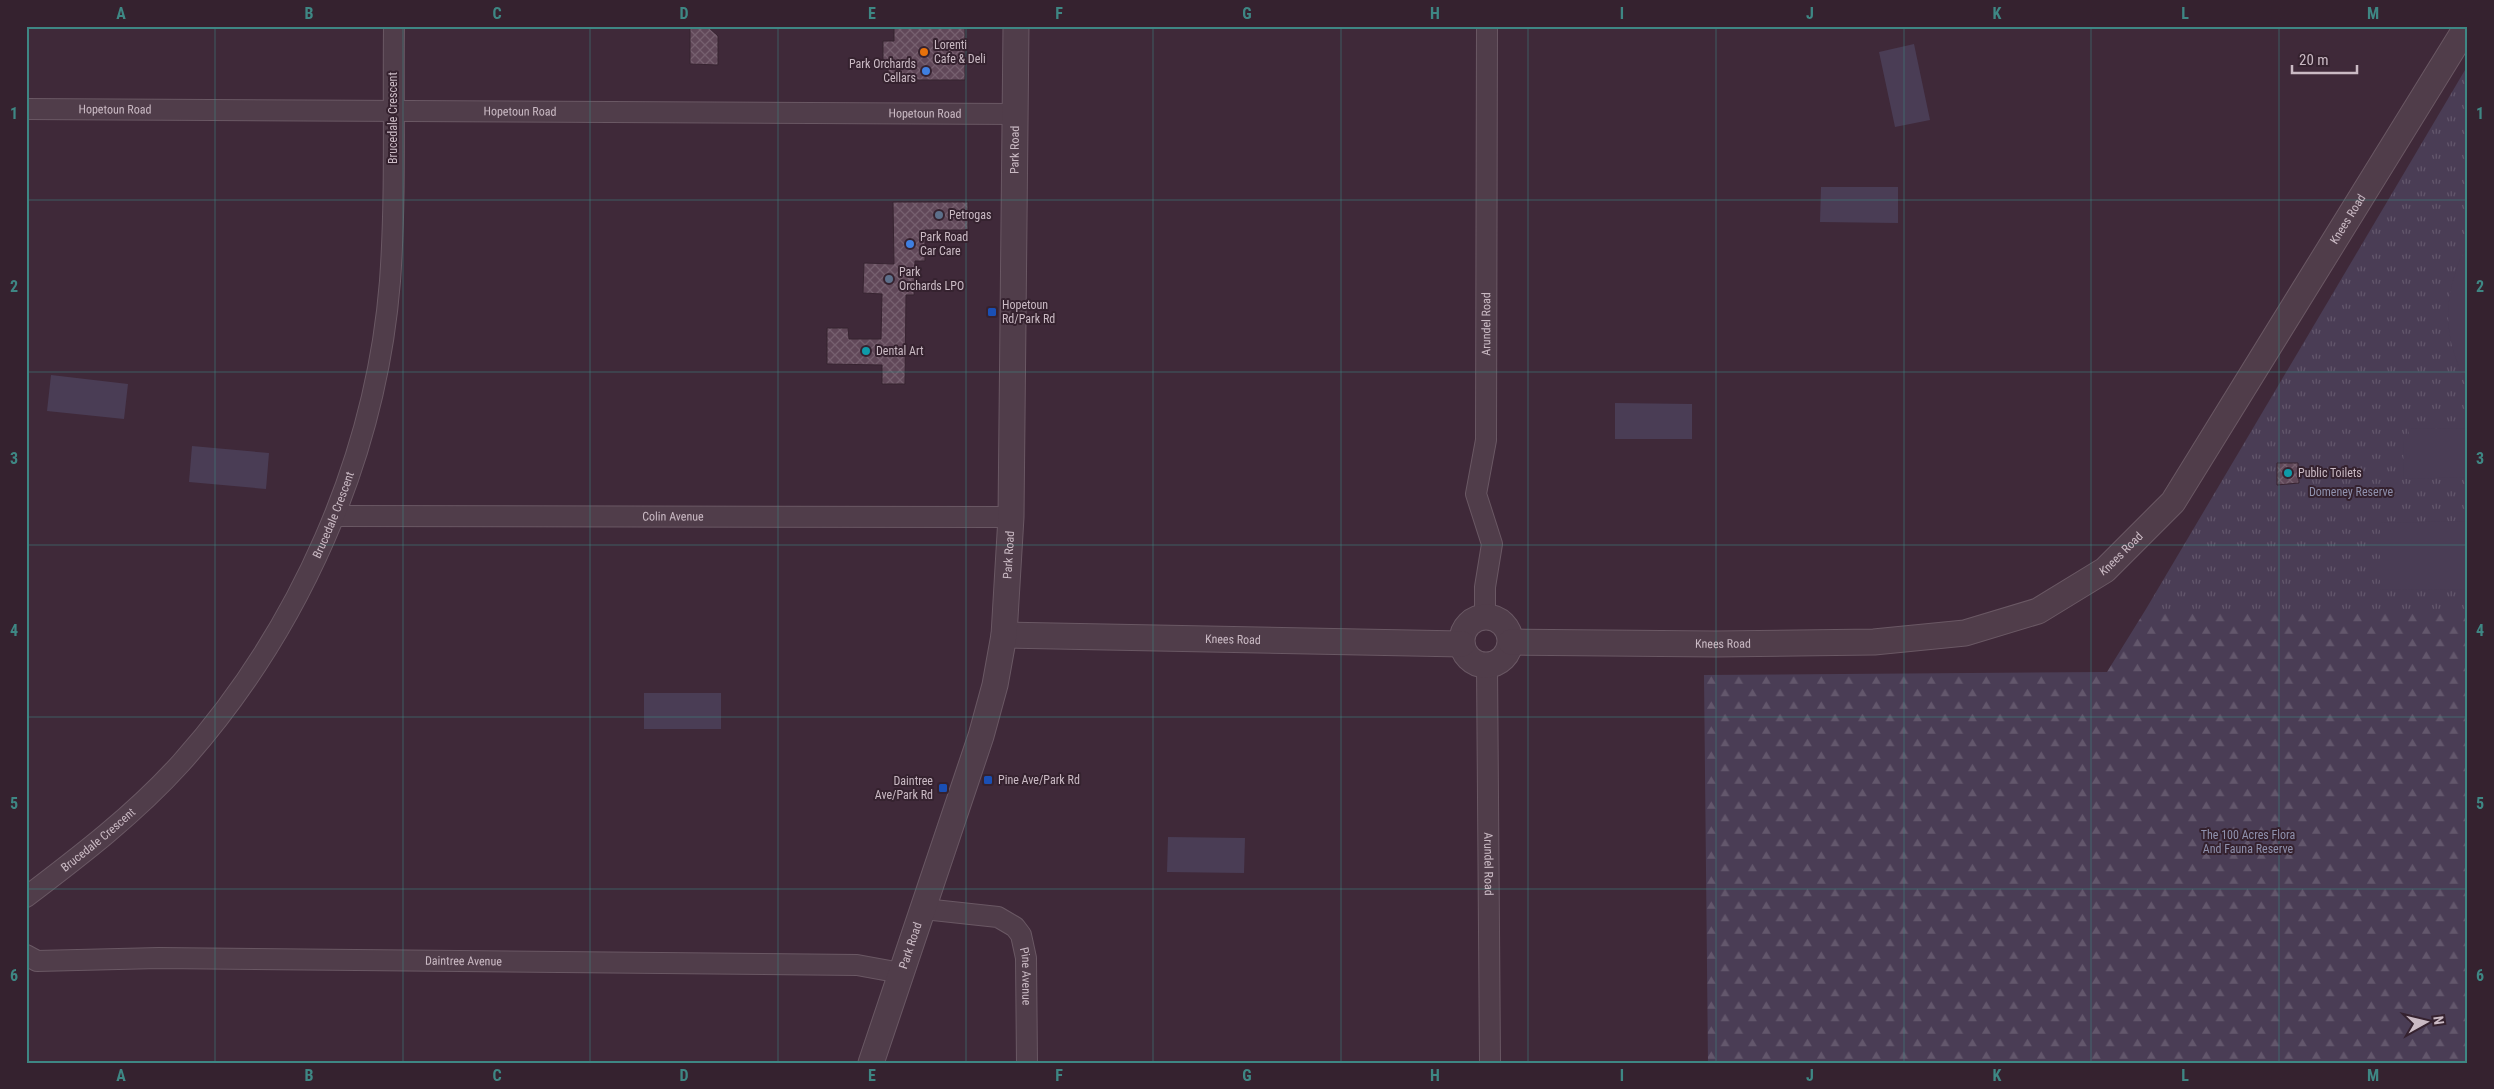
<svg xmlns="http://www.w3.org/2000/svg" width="2494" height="1089" font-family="'Roboto Condensed',sans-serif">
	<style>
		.grass { fill: url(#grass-tufts) }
		.forest { fill: url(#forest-firs) }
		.pitch { fill: #4a3d55 }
		.building { fill: url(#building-cross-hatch); stroke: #372431 }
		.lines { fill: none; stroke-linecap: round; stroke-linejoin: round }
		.minor-casing { stroke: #6a5864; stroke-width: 22 }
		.tertiary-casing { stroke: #6a5864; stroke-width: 27 }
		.minor { stroke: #503d4a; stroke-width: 20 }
		.tertiary { stroke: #503d4a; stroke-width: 25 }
		.grid { fill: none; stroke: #3e8784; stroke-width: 1; stroke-opacity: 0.55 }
		.food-dot { fill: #e8710a; stroke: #35222f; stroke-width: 2 }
		.shop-dot { fill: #3f7fe0; stroke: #35222f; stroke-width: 2 }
		.service-dot { fill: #5c6f8a; stroke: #35222f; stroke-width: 2 }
		.transit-dot { fill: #1a4fb4; stroke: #35222f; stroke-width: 2 }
		.culture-dot { fill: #0f9aa8; stroke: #35222f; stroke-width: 2 }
		.labels { text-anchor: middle; stroke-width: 4; stroke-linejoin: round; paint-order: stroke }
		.poi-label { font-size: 12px; fill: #cabac4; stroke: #35222f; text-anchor: start }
		.street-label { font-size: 12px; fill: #cabac4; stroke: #35222f }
		.park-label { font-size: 12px; fill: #8f91ad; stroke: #35222f }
		.neatline { fill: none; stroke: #3e8784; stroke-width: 2 }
		.grid-label { font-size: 16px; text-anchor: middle; font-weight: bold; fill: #3e8784 }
	</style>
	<defs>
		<pattern id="grass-tufts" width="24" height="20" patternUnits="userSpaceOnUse" patternTransform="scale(1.25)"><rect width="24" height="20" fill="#4a3d55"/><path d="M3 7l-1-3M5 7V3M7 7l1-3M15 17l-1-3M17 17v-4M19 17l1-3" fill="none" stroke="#63576c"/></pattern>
		<pattern id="forest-firs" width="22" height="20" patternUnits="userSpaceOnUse" patternTransform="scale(1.25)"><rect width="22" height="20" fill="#4a3d55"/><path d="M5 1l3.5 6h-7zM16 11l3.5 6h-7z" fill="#63576c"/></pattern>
		<pattern id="building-cross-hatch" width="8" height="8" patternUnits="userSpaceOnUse" patternTransform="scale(1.25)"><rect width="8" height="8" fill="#614859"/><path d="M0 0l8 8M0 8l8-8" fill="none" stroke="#76606f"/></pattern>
	</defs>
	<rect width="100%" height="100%" fill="#3f2939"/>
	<path class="grass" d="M2468 65V609H2146Z"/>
	<path class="forest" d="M2146 609H2468V1063H1708L1704 675 2107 672Z"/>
	<path class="pitch" d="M1914 44 1930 120 1895 127 1879 52Z
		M1821 187H1898V223L1820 222Z
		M2468 247V385C2448 350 2442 312 2455 274 2458 264 2461 255 2468 247Z
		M51 375 128 384 124 419 47 411Z
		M1615 403 1692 404V439H1615Z
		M2468 428V477L2404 479 2403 441H2409V429Z
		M192 446 269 453 266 489 189 482Z
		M2468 521V589L2380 590V523Z
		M644 693H721V729H644Z
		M1168 837 1245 838 1244 873 1167 872Z"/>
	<path class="building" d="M690 26H707L718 36V65L690 64Z
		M894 26H965V80H888V62H883V41H894Z
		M893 202H968V230H925V261H915L914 295H906L905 384H882V365L827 364V328H848L849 339H881L882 294 863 293 864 263 894 264Z
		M2277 463H2298L2299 483 2277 485Z"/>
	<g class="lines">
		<defs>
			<g id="minor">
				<path id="s1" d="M26 109 1014 114"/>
				<path id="s2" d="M335 516 1011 517"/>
				<path id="s3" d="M1485 616V587L1492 544 1476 494 1486 440 1487 26"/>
				<path id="s4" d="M1487 665 1490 1063"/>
				<path id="s5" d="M26 897C80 856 135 814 181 763 299 631 376 458 390 281 396 197 393 111 394 26"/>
				<path id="s6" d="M924 909 998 917 1015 927 1021 935 1026 958 1027 1063"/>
				<path id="s7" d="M26 955 37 961 159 958 857 965 901 973"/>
			</g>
			<g id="tertiary">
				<circle cx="1486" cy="641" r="24"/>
				<path id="s8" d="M1004 635 1462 644"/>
				<path id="s9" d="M1511 642 1716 644 1874 642 1965 633 2038 611 2105 570 2173 502 2467 26"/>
				<path id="s10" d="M871 1063 981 736 995 685 1004 635 1011 517 1016 26"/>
			</g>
		</defs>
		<use href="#minor" class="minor-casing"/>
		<use href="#tertiary" class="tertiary-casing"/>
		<use href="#minor" class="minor"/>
		<use href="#tertiary" class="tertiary"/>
	</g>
	<path class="grid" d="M215 26V1063M403 26V1063M590 26V1063M778 26V1063M966 26V1063M1153 26V1063M1341 26V1063M1528 26V1063M1716 26V1063M1904 26V1063M2091 26V1063M2279 26V1063M26 200H2468M26 372H2468M26 545H2468M26 717H2468M26 889H2468"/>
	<circle class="food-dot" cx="924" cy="52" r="5"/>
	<g class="shop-dot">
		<circle cx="926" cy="71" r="5"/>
		<circle cx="910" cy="244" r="5"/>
	</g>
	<g class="service-dot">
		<circle cx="939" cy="215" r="5"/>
		<circle cx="889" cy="279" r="5"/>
	</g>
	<g class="transit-dot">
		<rect x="987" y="307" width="10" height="10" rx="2.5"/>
		<rect x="983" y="775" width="10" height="10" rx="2.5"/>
		<rect x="938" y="783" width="10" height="10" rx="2.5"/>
	</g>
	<g class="culture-dot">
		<circle cx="866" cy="351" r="5"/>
		<circle cx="2288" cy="473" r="5"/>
	</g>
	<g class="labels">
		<g class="poi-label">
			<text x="934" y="49">Lorenti<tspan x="934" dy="14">Cafe &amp; Deli</tspan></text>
			<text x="916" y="68" text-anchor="end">Park Orchards<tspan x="916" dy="14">Cellars</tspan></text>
			<text x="949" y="219">Petrogas</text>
			<text x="920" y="241">Park Road<tspan x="920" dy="14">Car Care</tspan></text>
			<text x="899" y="276">Park<tspan x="899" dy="14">Orchards LPO</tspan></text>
			<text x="1002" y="309">Hopetoun<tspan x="1002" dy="14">Rd/Park Rd</tspan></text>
			<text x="876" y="355">Dental Art</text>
			<text x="2298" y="477">Public Toilets</text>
			<text x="998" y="784">Pine Ave/Park Rd</text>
			<text x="933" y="785" text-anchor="end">Daintree<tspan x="933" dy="14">Ave/Park Rd</tspan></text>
		</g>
		<g class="street-label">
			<text dy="4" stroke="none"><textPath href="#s1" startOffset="89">Hopetoun Road</textPath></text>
			<text dy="4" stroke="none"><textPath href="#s1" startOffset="494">Hopetoun Road</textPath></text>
			<text dy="4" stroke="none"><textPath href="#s1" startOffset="899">Hopetoun Road</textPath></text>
			<text transform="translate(393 118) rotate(-90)" y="4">Brucedale Crescent</text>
			<text dy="4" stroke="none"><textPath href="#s10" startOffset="934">Park Road</textPath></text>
			<text dy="4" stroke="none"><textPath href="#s9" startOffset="1038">Knees Road</textPath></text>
			<text dy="4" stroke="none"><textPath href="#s3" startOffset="296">Arundel Road</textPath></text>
			<text dy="4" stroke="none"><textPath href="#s5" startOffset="498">Brucedale Crescent</textPath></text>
			<text dy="4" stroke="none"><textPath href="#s2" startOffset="338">Colin Avenue</textPath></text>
			<text dy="4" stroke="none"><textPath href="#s9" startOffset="632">Knees Road</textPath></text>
			<text dy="4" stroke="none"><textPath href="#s10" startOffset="529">Park Road</textPath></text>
			<text dy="4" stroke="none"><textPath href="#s8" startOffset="229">Knees Road</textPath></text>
			<text dy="4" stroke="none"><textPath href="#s9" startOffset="212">Knees Road</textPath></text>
			<text dy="4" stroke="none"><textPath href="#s5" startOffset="92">Brucedale Crescent</textPath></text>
			<text dy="4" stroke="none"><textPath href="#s4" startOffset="199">Arundel Road</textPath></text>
			<text dy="4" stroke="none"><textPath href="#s10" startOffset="124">Park Road</textPath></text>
			<text dy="4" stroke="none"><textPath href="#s7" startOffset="439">Daintree Avenue</textPath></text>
			<text dy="4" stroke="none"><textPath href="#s6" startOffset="146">Pine Avenue</textPath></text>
		</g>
		<g class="park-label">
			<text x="2351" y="496">Domeney Reserve</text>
			<text x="2248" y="839">The 100 Acres Flora<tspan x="2248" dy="14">And Fauna Reserve</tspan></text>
		</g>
	</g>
	<rect width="2494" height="1089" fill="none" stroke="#35222f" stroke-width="55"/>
	<g transform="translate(2426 1022) rotate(82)" stroke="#35222f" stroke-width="4" paint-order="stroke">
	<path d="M0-4L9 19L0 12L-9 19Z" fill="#cabac4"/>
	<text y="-8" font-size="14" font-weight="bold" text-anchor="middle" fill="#cabac4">N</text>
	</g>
	<path d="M2292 65v8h65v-8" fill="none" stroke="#cabac4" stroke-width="2.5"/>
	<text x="2299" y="65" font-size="15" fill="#cabac4" stroke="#35222f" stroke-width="4" paint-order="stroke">20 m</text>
	<rect x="28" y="28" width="2438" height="1034" class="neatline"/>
	<g class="grid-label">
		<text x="121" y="19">A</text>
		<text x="309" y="19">B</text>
		<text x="497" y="19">C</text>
		<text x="684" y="19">D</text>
		<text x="872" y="19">E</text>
		<text x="1059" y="19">F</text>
		<text x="1247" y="19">G</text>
		<text x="1435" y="19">H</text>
		<text x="1622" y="19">I</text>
		<text x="1810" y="19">J</text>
		<text x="1997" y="19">K</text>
		<text x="2185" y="19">L</text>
		<text x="2373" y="19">M</text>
		<text x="14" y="119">1</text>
		<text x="2480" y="119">1</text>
		<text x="14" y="292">2</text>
		<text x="2480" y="292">2</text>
		<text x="14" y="464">3</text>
		<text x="2480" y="464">3</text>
		<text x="14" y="636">4</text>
		<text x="2480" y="636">4</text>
		<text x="14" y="809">5</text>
		<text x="2480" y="809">5</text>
		<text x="14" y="981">6</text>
		<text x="2480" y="981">6</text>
		<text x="121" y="1081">A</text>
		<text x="309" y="1081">B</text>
		<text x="497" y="1081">C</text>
		<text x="684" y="1081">D</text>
		<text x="872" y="1081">E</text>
		<text x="1059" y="1081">F</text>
		<text x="1247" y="1081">G</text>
		<text x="1435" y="1081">H</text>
		<text x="1622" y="1081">I</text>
		<text x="1810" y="1081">J</text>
		<text x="1997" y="1081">K</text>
		<text x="2185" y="1081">L</text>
		<text x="2373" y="1081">M</text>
	</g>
</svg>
